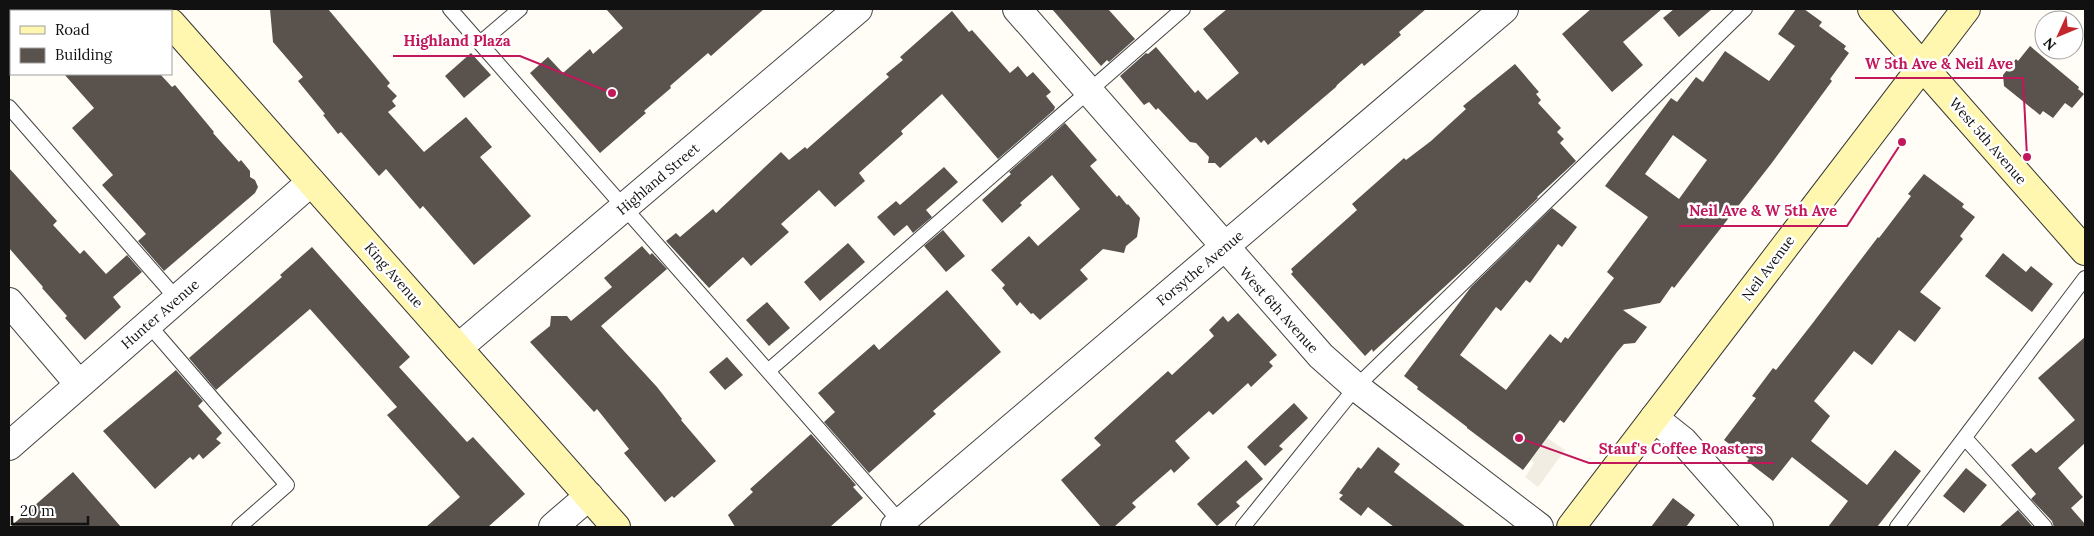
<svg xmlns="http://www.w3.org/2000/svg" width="2094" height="536" font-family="Lora,serif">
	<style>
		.plaza { fill: #f1ede2 }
		.building { fill: #5a524d; fill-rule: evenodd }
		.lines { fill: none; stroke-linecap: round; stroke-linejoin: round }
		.lane-casing { stroke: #444; stroke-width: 16 }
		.street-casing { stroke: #444; stroke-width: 30 }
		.secondary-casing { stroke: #333; stroke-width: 30 }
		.lane { stroke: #fff; stroke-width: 14 }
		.street { stroke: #fff; stroke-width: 28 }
		.secondary { stroke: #fff6b0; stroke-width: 28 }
		.labels { text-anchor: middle; stroke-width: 5; stroke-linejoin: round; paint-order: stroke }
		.street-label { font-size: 14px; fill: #111; stroke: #fff }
		.leader { fill: none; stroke: #c2185b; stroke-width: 2 }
		.callout-dot { fill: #c2185b; stroke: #fff; stroke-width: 2 }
		.callout-label { font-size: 15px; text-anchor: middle; font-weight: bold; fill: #c2185b; stroke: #fff; stroke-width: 5; stroke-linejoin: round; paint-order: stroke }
	</style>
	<rect width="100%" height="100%" fill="#fffdf5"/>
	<path class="plaza" d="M1547 438 1565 450 1538 487 1525 477 1534 463 1531 460Z"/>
	<path class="building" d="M270 9H328L390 83 387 86 397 96 392 101 396 106 388 112 424 152 466 117 492 147 480 157 531 216 474 265 423 206 420 209 386 169 379 176 341 132 338 134 323 115 325 114 298 81 303 77 273 42Z
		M606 9H764L711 56 708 53 670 86 671 88 644 111 646 113 600 153 530 73 548 57 563 73 590 49 593 54 623 28Z
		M1052 9H1108L1135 39 1109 62 1107 60 1101 66Z
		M1227 9H1426L1399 32 1401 35 1364 66 1362 63 1337 85 1336 87 1268 145 1264 140 1261 143 1256 137 1220 168 1215 163H1208L1209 157 1196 143 1190 142 1158 108 1156 110 1149 102 1144 105 1120 76 1146 53 1148 54 1156 47 1195 93 1198 90 1207 100 1239 73 1203 29Z
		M1591 9H1662L1623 42 1643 65 1612 92 1562 34Z
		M1674 9H1712L1679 37 1663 18Z
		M1796 9H1804L1822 22 1819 26 1846 46 1844 49 1849 53 1830 79 1832 81 1771 164 1674 288 1672 286 1660 303 1623 310 1647 327 1635 343 1624 344 1617 352 1564 423 1560 420 1523 470 1467 428V427L1417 389 1418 387 1404 376 1471 287 1552 208 1577 227 1562 247 1558 244 1530 283 1526 280 1501 311 1496 307 1460 355 1506 390 1550 334 1561 343 1565 337 1568 339 1614 278 1607 272 1648 217 1605 186 1671 98 1677 102 1696 77 1703 82 1725 51 1769 81 1795 46 1778 34ZM1673 135 1707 160 1679 199 1645 174Z
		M952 11 969 32 972 30 1010 73 1018 66 1027 77 1033 72 1051 92 1046 96 1055 107 1054 110 998 159 942 94 901 131 903 134 859 173 865 181 835 207 819 190 781 224 789 232 751 266 743 257 709 288 666 241 676 233 680 237 713 209 716 213 781 152 789 160 805 147 807 149 889 77 886 74 903 60 900 57Z
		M2030 46 2079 87 2078 89 2084 94 2072 108 2065 103 2053 118 2043 111 2040 115 2004 86 2003 75 2016 59 2018 61Z
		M471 53 491 75 464 98 445 76Z
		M1515 64 1539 92 1536 94 1541 100 1538 103 1561 128 1557 132 1564 139 1560 143 1576 161 1537 197 1538 198 1475 259 1373 352 1372 349 1365 356 1291 274 1293 272 1291 269 1357 210 1352 204 1404 158 1406 160 1431 141 1466 109 1463 106Z
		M64 74H160L172 87 175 85 214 132 213 133 239 162 241 160 250 171V177L255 180 258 187 255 193 164 271 138 241 146 234 102 185 113 175 72 128 94 108Z
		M1065 123 1097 160 1090 166 1117 197 1119 195 1127 205 1128 204 1140 218 1137 237 1126 246 1124 253 1103 249 1080 270 1088 279 1040 320 1033 313 1031 314 1020 302 1017 306 1002 288 1005 285 991 270 1029 236 1038 246 1080 209 1052 175 1020 203 1022 205 1002 223 982 200 1011 174 1009 172Z
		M944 167 958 182 926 210 932 217 913 233 907 225 894 236 877 217 896 201 900 205Z
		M9 168 57 221 53 225 80 254 84 250 106 274 127 255 142 272 113 297 121 307 85 340 65 318 67 316 42 288 43 287 9 248Z
		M1924 174 1964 204 1962 207 1975 217 1960 236 1963 239 1920 292 1941 308 1915 342 1899 330 1872 365 1854 351 1814 401 1830 416 1811 441 1867 485 1895 450 1921 471 1877 527H1828L1848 501 1792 457 1773 481 1747 461 1749 459 1724 440 1756 398 1752 396 1773 368 1776 370 1812 324 1878 237 1879 238 1911 196 1908 194Z
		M943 230 965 256 946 272 924 246Z
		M848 243 865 262 820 301 804 282Z
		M642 246 650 255 652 253 667 269 601 326 657 387 682 419 681 420 716 461 674 498 672 496 665 502 624 453 629 449 597 409 594 412 530 342 550 326 551 316H567L571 321 612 287 604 278Z
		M312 247 410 357 399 367 467 442 473 437 525 494 488 527H426L460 497 387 415 397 407 310 309 216 390 189 358 282 277 280 275Z
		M2003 253 2026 272 2031 266 2053 284 2032 312 1985 276Z
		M947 290 1001 352 933 411 936 414 869 473 824 422 835 412 818 393 874 344 879 350Z
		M767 302 790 328 769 346 746 320Z
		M1238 313 1277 355 1269 362 1273 366 1251 387 1248 383 1213 415 1209 411 1175 441 1190 458 1174 473 1171 469 1132 503 1136 507 1114 527H1101L1061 480 1101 445 1094 438 1168 371 1172 375 1214 336 1209 330 1223 316 1228 322Z
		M2085 337V443L2058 468 2083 497 2071 508 2085 524V527H2054L2052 521 2031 499 2036 494 2011 465 2031 448 2036 453 2075 420 2038 378Z
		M727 357 743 375 725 390 709 372Z
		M176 370 203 401 198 406 222 433 216 439 221 443 203 459 199 454 193 460 190 457 155 489 103 431Z
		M1294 403 1308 418 1279 446 1283 449 1265 466 1247 447Z
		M811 434 856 485 853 487 863 498 830 527H735L728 515 753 492 750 489Z
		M1378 447 1400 464 1394 472 1466 527H1394L1368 507 1361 516 1339 499 1343 495 1339 493 1358 467 1361 469Z
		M1246 460 1263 479 1236 502 1240 506 1217 526 1197 504Z
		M1966 468 1987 485 1964 513 1943 496Z
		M73 472 121 527H10Z
		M1673 498 1695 515 1686 527H1651Z
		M2018 510 2033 527H1999Z"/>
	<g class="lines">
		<defs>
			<path id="lane" d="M450 9 903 525
				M480 43 520 9
				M9 107 177 299
				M148 324 287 485 239 527
				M768 371 1183 9
				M1965 438 2045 527
				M1243 527 1356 387 1745 9
				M1897 527 2085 278"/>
			<path id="street" d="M1017 9 1321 356 1356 387 1539 527
				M9 302 79 384
				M458 348 858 9
				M1654 418 1683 441 1759 527
				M9 446 311 182
				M553 527 589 496
				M895 527 1504 9"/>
			<path id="secondary" d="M1872 9 2085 251
				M171 23 616 527
				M1571 527 1966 9"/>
		</defs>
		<use href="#lane" class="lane-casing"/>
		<use href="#street" class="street-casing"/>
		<use href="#secondary" class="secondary-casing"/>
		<use href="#lane" class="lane"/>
		<use href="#street" class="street"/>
		<use href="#secondary" class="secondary"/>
	</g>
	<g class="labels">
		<g class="street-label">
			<text transform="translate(1988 141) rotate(49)" y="5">West 5th Avenue</text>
			<text transform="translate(658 179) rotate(-40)" y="5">Highland Street</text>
			<text transform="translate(1200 268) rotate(-40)" y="5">Forsythe Avenue</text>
			<text transform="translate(1768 268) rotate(-53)" y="5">Neil Avenue</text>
			<text transform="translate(394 275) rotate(49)" y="5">King Avenue</text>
			<text transform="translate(1279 310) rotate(48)" y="5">West 6th Avenue</text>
			<text transform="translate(160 314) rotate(-41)" y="5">Hunter Avenue</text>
		</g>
	</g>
	<path class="leader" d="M612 93L520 56H393M2027 157L2023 78H1855M1902 142L1847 226H1679M1519 438L1589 463H1774"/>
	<g class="callout-dot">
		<circle cx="612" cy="93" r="5"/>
		<circle cx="2027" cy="157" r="5"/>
		<circle cx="1902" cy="142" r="5"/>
		<circle cx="1519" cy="438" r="5"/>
	</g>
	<g class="callout-label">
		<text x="457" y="46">Highland Plaza</text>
		<text x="1939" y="69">W 5th Ave &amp; Neil Ave</text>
		<text x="1763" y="216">Neil Ave &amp; W 5th Ave</text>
		<text x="1681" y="454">Stauf's Coffee Roasters</text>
	</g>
	<rect width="2094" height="536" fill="none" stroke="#111111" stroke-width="20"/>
	<rect x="10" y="10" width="162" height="65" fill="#ffffff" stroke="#a0a0a0"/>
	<rect x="20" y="26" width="25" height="8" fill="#fff6b0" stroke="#a0a0a0"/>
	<text x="55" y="35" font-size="15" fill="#111111">Road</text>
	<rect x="20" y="48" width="25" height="15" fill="#5a524d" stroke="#a0a0a0"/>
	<text x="55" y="60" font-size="15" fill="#111111">Building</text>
	<g transform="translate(2059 35) rotate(226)"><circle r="24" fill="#ffffff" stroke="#a0a0a0"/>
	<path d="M0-4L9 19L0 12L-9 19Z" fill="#c4262e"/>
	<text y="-8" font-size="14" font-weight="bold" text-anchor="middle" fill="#111111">N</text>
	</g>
	<path d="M12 516v8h76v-8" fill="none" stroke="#111111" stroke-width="2.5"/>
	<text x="20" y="516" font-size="15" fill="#111111" stroke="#ffffff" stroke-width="4" paint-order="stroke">20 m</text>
</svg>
